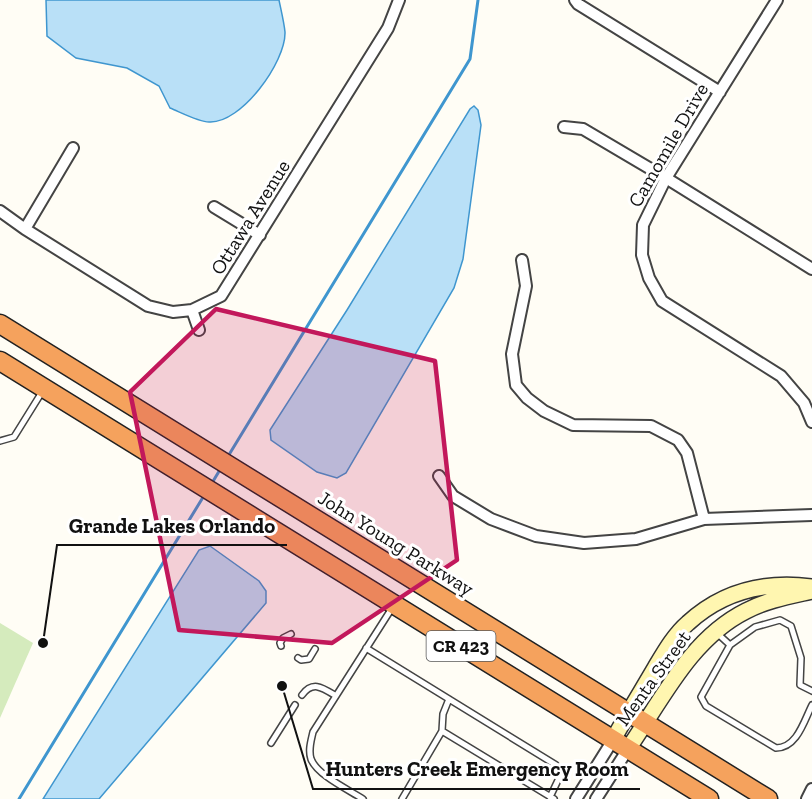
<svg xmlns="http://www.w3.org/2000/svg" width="812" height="799" font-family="'Zilla Slab',serif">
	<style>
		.green { fill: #d5ebbd }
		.water { fill: #b9e0f7; stroke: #3f96cf; stroke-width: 1.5 }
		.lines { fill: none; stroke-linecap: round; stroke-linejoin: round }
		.stream { stroke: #3f96cf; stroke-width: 3 }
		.lane-casing { stroke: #444; stroke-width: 8 }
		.street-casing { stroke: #444; stroke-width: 14 }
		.secondary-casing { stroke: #333; stroke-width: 18 }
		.highway-casing { stroke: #222; stroke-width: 21 }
		.lane { stroke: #fff; stroke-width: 5 }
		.street { stroke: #fff; stroke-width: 10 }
		.secondary { stroke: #fff6b0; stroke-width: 15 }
		.highway { stroke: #f5a25d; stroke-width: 18 }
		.marked { fill: #c2185b; fill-opacity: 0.2; stroke: #c2185b; stroke-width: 4.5; stroke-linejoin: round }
		.labels { text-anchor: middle; stroke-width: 6; stroke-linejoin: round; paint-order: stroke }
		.shield { fill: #fff; stroke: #585858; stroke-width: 1.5 }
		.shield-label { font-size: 18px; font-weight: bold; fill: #111 }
		.street-label { font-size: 20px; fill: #111; stroke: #fff }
		.leader { fill: none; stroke: #111; stroke-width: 2 }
		.callout-dot { fill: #111; stroke: #fff; stroke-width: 2 }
		.callout-label { font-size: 21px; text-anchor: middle; font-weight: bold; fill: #111; stroke: #fff; stroke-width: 6; stroke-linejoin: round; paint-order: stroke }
	</style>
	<rect width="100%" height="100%" fill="#fffdf5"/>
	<path class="green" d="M0 623 33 643 0 718Z"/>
	<path class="water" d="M46 0H279C281 10 284 22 285 32 286 62 241 124 209 122 199 122 180 112 170 108L159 86 127 68 76 58 47 36Z
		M474 106 478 110 481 125 463 259 454 288 346 473 337 478 317 472 271 440 270 430 347 310 470 109Z
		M210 546 259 581 266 591V603L99 799H43L199 550Z"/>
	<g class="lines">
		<path class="stream" d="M227 458 470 59 478 0
			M212 483 221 468
			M19 799 205 494"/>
		<defs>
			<path id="lane" d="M0 441 14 437 42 392
				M718 634 730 645 755 627 780 620 791 626 801 658 800 685 812 691
				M730 645 701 697 706 706 776 748C797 748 804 721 812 705
				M281 646 280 643 283 638 291 634
				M366 648 556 765 560 776 550 797
				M298 658 301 660 309 659 315 649
				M302 695C313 680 323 688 336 696
				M442 731 554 799
				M271 743 295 705
				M363 799C349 790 317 775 311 759 308 750 311 741 313 732L392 608
				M402 799 442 731 443 714 449 699"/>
			<path id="street" d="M575 0 578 4 720 92
				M777 0 666 178 643 225 642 255 649 278 662 301 781 376 804 403 812 422
				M564 127 583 129 666 178 812 269
				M214 207 260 235
				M0 211 25 229 148 306 173 312 192 310 221 296 388 28 399 0
				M25 229 73 148
				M522 260 526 286 512 354 516 385 527 398 544 411 573 425 651 426 678 440 687 453 704 519
				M192 310 199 330
				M439 476 453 496 491 519 536 536 584 543 636 539 704 519 812 515
				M576 799 613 740
				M596 799 628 749
				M807 799 812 789"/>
			<path id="secondary" d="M613 740C626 716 641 692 655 668 664 653 674 635 688 623 723 591 766 581 812 587
				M628 749C662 700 690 639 746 611 767 600 790 596 812 591"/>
			<path id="highway" d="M0 324 768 799
				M0 361 709 799"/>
		</defs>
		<use href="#lane" class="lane-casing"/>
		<use href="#street" class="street-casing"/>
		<use href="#secondary" class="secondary-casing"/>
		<use href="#highway" class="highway-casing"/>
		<use href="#lane" class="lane"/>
		<use href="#street" class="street"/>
		<use href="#secondary" class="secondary"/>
		<use href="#highway" class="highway"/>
	</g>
	<path class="marked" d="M216 309 435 361 457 560 332 643 179 630 130 392Z"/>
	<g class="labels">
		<rect class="shield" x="426.5" y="631" width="69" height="30" rx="4.5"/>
		<g class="shield-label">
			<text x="461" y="652">CR 423</text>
		</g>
		<g class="street-label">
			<text transform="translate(668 145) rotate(-60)" y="7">Camomile Drive</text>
			<text transform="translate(250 217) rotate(-58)" y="7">Ottawa Avenue</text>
			<text transform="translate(396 543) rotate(32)" y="7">John Young Parkway</text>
			<text transform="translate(653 678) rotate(-54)" y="7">Menta Street</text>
		</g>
	</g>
	<path class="leader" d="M43 643L57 545H287M282 686L313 789H640"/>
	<g class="callout-dot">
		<circle cx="43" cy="643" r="6"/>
		<circle cx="282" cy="686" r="6"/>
	</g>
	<g class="callout-label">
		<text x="172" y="533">Grande Lakes Orlando</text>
		<text x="477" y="776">Hunters Creek Emergency Room</text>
	</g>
</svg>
